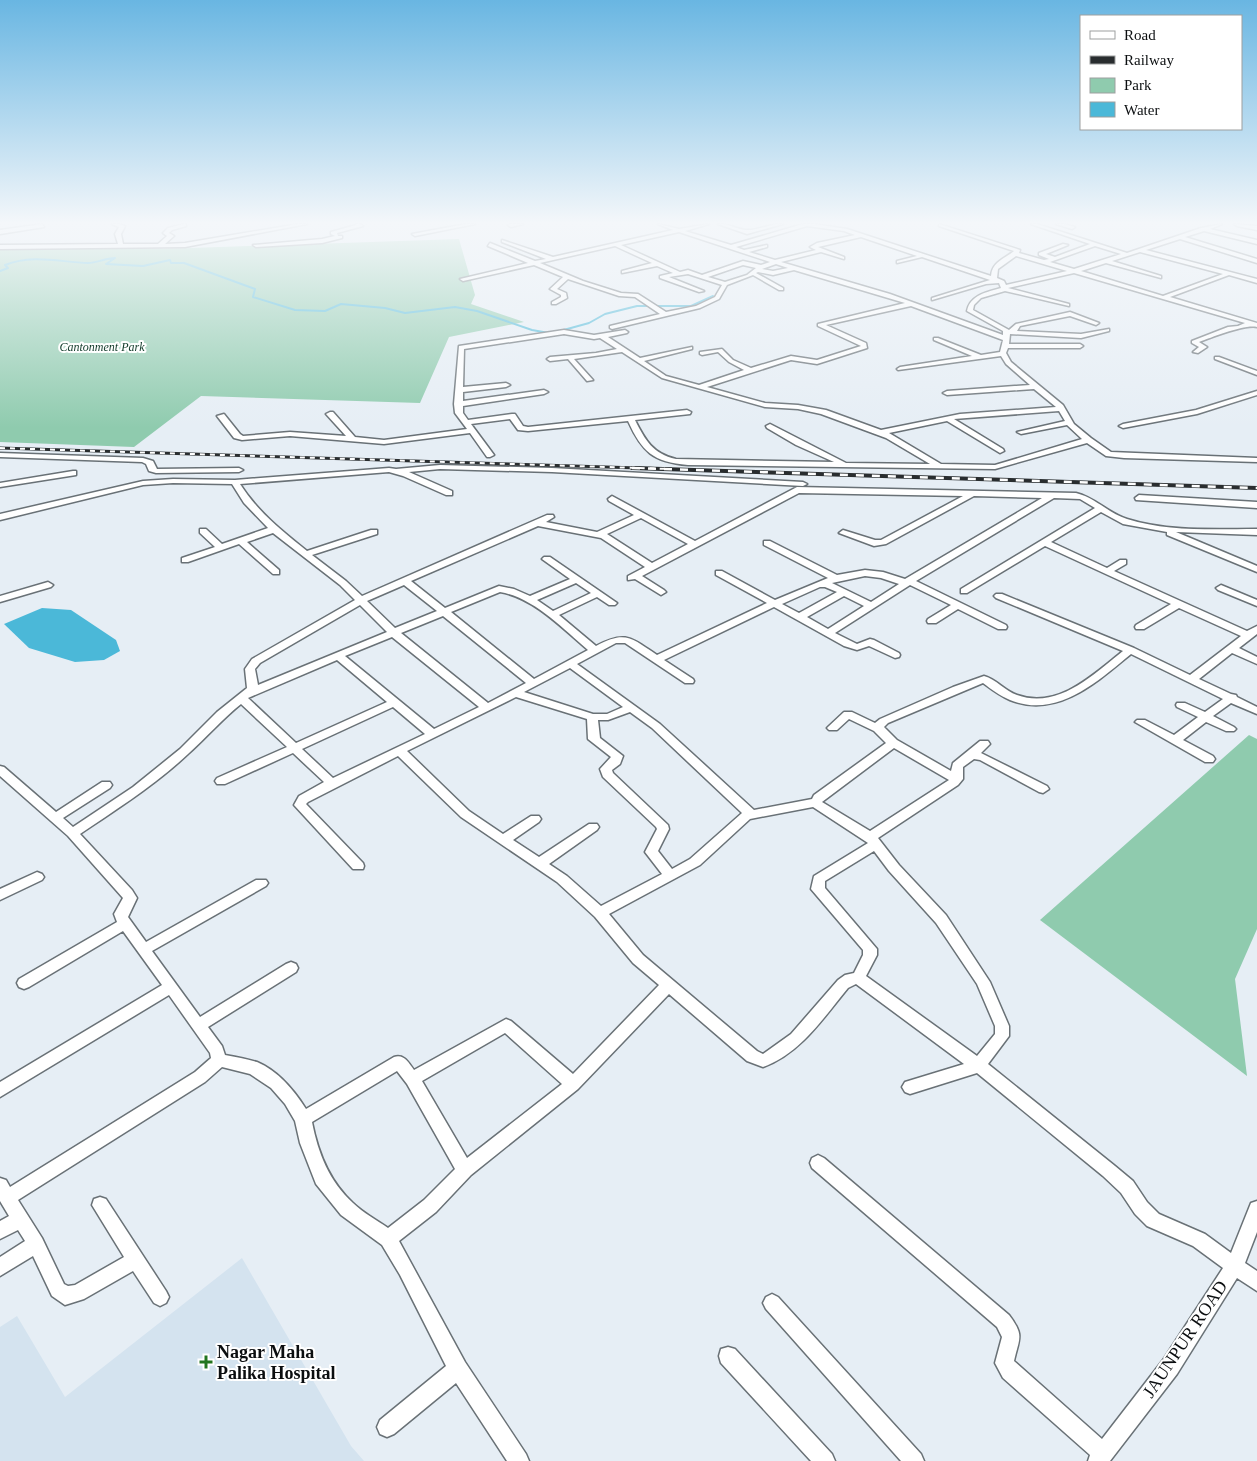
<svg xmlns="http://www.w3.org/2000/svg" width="1257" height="1461" font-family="Georgia,serif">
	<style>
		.built { fill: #d4e3ef }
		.green { fill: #8fcbae }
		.water { fill: #4bb8d8 }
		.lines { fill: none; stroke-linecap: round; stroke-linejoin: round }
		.stream { stroke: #4bb8d8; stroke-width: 2 }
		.minor-casing { stroke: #697176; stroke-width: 3 }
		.minor { fill: #fff; fill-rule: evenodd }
		.rail-far1-casing { stroke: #292d2f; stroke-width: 3 }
		.rail-casing { stroke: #292d2f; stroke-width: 4 }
		.rail-far1 { stroke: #fff; stroke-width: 2; stroke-dasharray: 5; stroke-linecap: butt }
		.rail { stroke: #fff; stroke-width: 2.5; stroke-dasharray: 8; stroke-linecap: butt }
		.poi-dot { fill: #22751f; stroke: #fff; stroke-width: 2 }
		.labels { text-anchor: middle; stroke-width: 4; stroke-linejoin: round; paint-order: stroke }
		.far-park-label { font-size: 12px; font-style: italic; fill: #0e3827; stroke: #fff }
		.near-street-label { font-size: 18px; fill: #0b0e10; stroke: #fff }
		.near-poi-label { font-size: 18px; font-weight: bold; fill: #0b0e10; stroke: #fff; text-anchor: start }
	</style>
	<rect width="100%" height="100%" fill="#e6eef5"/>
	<path class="built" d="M242 1258 351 1446 364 1461H0V1327L17 1316 65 1397Z"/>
	<path class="green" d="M459 239 475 295 471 304 524 322 449 337 420 403 201 396 134 447 0 442V249H162Z
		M1249 735 1257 739V929L1235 979 1247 1076 1040 920Z"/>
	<path class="water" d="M42 608 71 610 116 640 120 651 104 660 75 662 29 648 4 624Z"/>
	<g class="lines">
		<path class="stream" d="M0 271 8 268 5 265C33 254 59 262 88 263 97 263 105 258 115 258L106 264 143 266 170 260 171 263H184L255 289 253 297 295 310 325 311 341 304 385 308 405 313 455 307 477 311 532 330 549 333
			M560 331 589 323 605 314 637 306H691L713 296"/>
		<defs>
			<path id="minor" d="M42 224 44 227 0 234V230Z
				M112 224H119L125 226 121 234 123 244H158L167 236 163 233 168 228 184 224H186V226L172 230 169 233 174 236 165 244 185 243 298 224H307L185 247 0 249V245L118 244 115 234 119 227Z
				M356 224H360L363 226 337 233 338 236H342V238L322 243 256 247 253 245 322 239 335 236 331 234V232L356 225Z
				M466 224H475L415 236 412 234Z
				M511 224H523L511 227 508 225Z
				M658 224 679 229 709 224 685 231 731 245 803 224H814L847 229 991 276C992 262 1004 259 1014 251L939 226V224L1020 250 1019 253 1044 260 1049 259 1039 255V253L1063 244 1068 245 1046 254 1055 257 1090 244 1031 224H1037L1127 253 1201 228 1222 224 1210 229 1257 240V244L1204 231 1185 237 1257 259V263L1180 239 1146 250 1257 279V283L1229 275 1170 297 1257 323V327C1245 324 1213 337 1199 342L1207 347 1198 353 1193 352 1199 347 1192 343V341L1228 327 1238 326 1245 323 1074 273 1008 288 1069 304V306L1005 291 981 298 974 305 973 310 1009 330 1016 324 1070 312 1099 323 1096 325 1070 316 1020 326 1017 331 1081 334 1109 329V331L1081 338 1010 334 1009 344H1080L1083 346 1080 348H1008L1006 353 1011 362 1063 405 1074 424 1091 438 1111 452 1257 458V462L1124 458 1106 456 1087 443 995 469 688 465C653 462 642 452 628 421L528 431 518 430 510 419 471 424 494 455 490 457H487L470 433 384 444 290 436 242 440 234 438 217 416 224 414 240 434 243 436 290 432 346 436 326 414 330 412H333L355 437 384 440 467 429 455 413 454 404 459 346 564 330 594 335 625 330 628 332 627 333 608 337 640 358 692 347V349L644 361 666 376 699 385 744 370 729 362 718 352 702 355 700 354V352L722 349 733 360 751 368 791 356 817 360 861 346 818 326V324L905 303 794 270 773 275 758 272 756 273 783 288V290H779L753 275 727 285 719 299 700 308 612 329 610 328V326L660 314 635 297 619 296 568 279 557 289 566 293 567 298 556 304H552V302L561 297V295L550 289 563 277 534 265 463 281 460 279 528 263 488 246 490 243 535 261 546 259 502 242V240L553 257 673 230ZM807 226 844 231 855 235 817 243 810 247 816 250 775 260 749 252 767 247V245L744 250 736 247ZM679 232 770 262 761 265 743 261 702 275 688 270 680 272 621 245ZM861 237 917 256 897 261V263L922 257 990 280 932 298V300L986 284 999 283 1001 288C987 292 970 295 967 311L1003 331V335L890 294 781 262 821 252 844 259V257L818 247ZM615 246 652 263 622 271V273L657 266 673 273 660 276V278L699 292 704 291 669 277 688 274 722 285 715 297 696 306 666 312 638 294 621 293 583 281 540 263ZM1095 246 1121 254 1074 269 1050 262ZM1140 252 1223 274 1163 296 1081 271 1106 263 1161 278V276L1112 261ZM1016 256 1067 271 1006 285 1004 281 997 278 998 269ZM776 264 788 268 773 271 762 269ZM743 265 756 268 747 275 725 282 708 277ZM911 306 1003 340 1000 352 981 355 938 338H934V340L972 356 900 367 897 369 898 370 1001 356 1006 364 1030 385 947 391 943 393 947 395 1034 389 1056 407 960 414 881 430 826 410 798 405 765 403 707 387 791 360 817 364 867 348 866 343 826 325ZM564 334 594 339 600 338 617 349 596 353 550 357 547 359 550 361 568 359 587 381 593 380 574 359 622 352 662 378 765 407 798 409 821 414 886 438 930 464 846 463 770 424 766 426 767 428 796 445 834 462 676 459C653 454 645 440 635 420L690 414 691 412 687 410 528 427 523 426 515 414H512L468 420 463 413V406L544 394 548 392 544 390 463 401V392L506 387 510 385 506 383 463 387 464 349ZM1059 411 1065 421 1017 432 1021 434 1067 425 1082 439 995 465 941 464 889 433 947 421 1000 453 1004 451 1003 449 954 419Z
				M718 224C728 223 736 229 746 230 758 231 770 223 783 224L747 234Z
				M1056 224H1064L1075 227 1072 229Z
				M1234 224 1257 226V230L1237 226Z
				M1215 357H1219L1257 371V375L1215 359Z
				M1257 391V395L1197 414 1123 428 1119 426 1123 424 1196 410Z
				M0 453 143 458 153 461 157 469 239 468 243 470 239 472 156 473 149 471 146 464 142 462 0 457Z
				M440 465 552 468 803 482 807 484 803 486 552 472 440 469 409 472 452 491V495H446L403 476 389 472 240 484C258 512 282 531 307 551L371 530H377V534L312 555 346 581 362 596 547 515H553L554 517 546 522 597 532 634 515 609 501 608 499 612 496 695 541 797 487 1076 493C1096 498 1108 513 1127 519 1168 532 1215 529 1257 529V535L1176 532 1257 566V572L1167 535V532L1123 524 1101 512 1051 542 1107 568 1120 560H1126V564L1114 571 1247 631 1257 626V634L1239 648 1257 657V664L1232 653 1199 679 1231 694 1236 695 1237 697 1257 707V714L1231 703 1213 716 1234 727 1236 729 1234 731H1226L1206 722 1183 740 1213 756 1215 759 1213 762H1205L1135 722 1137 720H1145L1174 735 1198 717 1177 707 1176 705 1177 703H1185L1205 712 1223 699 1131 654C1097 682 1057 719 1010 700 1000 696 991 689 983 683L888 723 884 727 897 740 951 771 953 763 980 741H988L990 744 981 753 1047 786 1049 789 1043 793 1039 792 980 760 974 759 963 767V779L958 785 878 838 899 865 946 915 990 982 1009 1026V1036L988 1064 1115 1166 1133 1181 1147 1202 1159 1214 1205 1234 1231 1253 1251 1203 1257 1201V1232L1245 1263 1257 1271V1291L1237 1278 1177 1374 1110 1461H1088L1090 1455 1003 1378 995 1363 1002 1337 997 1327 812 1168 810 1163 812 1158 818 1155 824 1158 1009 1315C1025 1336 1019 1338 1014 1361L1102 1439 1163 1360 1223 1268 1193 1246 1147 1226 1135 1214 1121 1193 1103 1176 977 1073 910 1094 905 1092 902 1087 905 1082 964 1064 856 984 848 988C824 1017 800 1054 763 1067L747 1061 669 994 578 1089 471 1175 436 1212 399 1241 465 1362 526 1454 529 1461H507L456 1383 394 1434 387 1437 380 1434 377 1427 380 1420 446 1366 400 1275 382 1245 341 1215 316 1184 300 1143 295 1121 285 1104 271 1088 250 1074 222 1067 205 1082 18 1200 42 1238 64 1284 68 1286 75 1285 124 1257 92 1205 94 1199 100 1197 106 1199 166 1291 169 1297 166 1303 160 1306 154 1303 133 1271 84 1299 65 1305 52 1296 33 1256 0 1276V1257L25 1241 18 1230 0 1239V1221L9 1216 0 1201V1178L6 1180 10 1187 195 1072 211 1058 210 1053 169 995 0 1097V1082L162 985 123 931 29 987 24 989 19 987 17 983 19 979 117 922 114 914 123 898 68 836 0 776V766L4 767 56 812 102 782H110L112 785 110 788 63 818 73 827 133 787 180 749 217 712 247 688 245 669 252 659 355 600 340 585 273 533 247 542 279 570V574H273L239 544 188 562H182V558L215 547 200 533V529H206L222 544 268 528 244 503 232 484 173 483 143 485 0 520V514L143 481 173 479 235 480 389 468 396 469ZM799 493 963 496 881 540H875L843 530 839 533 874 546 886 544 974 496 1042 498 905 579 883 572 865 570 837 575 770 541H764V545L828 578 775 600 722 571H716V575L767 603 657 655C631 638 626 630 596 646L559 615 597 597 609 605H615L617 603 550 557H544L542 559 570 579 530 596 514 589 499 586 445 608 411 581 538 526 601 538 645 567 628 576V580L635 579 661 595 666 592 664 590 642 576ZM1054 498 1080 499 1095 508 961 589V593H967L1045 546 1171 604 1136 625 1135 627 1136 629H1144L1179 608 1241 636 1190 675 1134 648 1002 594H996L994 596 996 598 1123 651C1094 674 1058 710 1017 695 1005 691 996 679 984 676L953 687 880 719 875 723 852 712H844L829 726 827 728 829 730H837L849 719 874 731 886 743 814 795 812 799 754 810 660 724 577 664 616 643H625L685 683H693L694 681 693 679 664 660 774 607 844 646 857 650 869 646 895 658 899 657 900 655 899 653 874 640 870 639 857 644 835 633 910 585 951 605 928 619 927 621 928 623H936L958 609 998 629H1006L1007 627 1006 625 916 581ZM641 518 688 544 652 563 607 534ZM865 576 881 578 899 584 871 602 832 583ZM576 583 591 593 553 611 537 600ZM404 585 437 611 395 628 367 601ZM820 587H825L837 592 799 613 782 604ZM500 592C534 598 562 628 588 650L534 679 451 612ZM844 596 864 606 828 629 807 617ZM360 605 387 632 258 685 255 669 260 663ZM443 616 526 683 488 703 401 633ZM392 637 479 707 434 729 345 656ZM337 660 387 702 296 743 248 698ZM570 668 623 707 607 714H593L524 692ZM516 697 587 719 588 739 611 757 600 769 603 777 656 827 657 829 645 852 662 874 601 906 567 876 549 864 597 830 599 827 597 824H589L539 857 513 840 539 822 541 819 539 816H531L503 834 469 811 407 751ZM241 704 287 747 217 778 215 781 217 784H225L293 753 324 782 299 796 294 805 353 869H363L364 866 363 863 306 804 308 802 398 756 461 817 557 882 595 917 633 963 659 985 573 1074 511 1021 506 1019 414 1070C408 1062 404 1054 394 1057L306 1109C294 1090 278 1071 257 1062 247 1059 236 1057 225 1055L222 1046 208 1027 296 972 298 968 296 964 291 962 286 964 200 1017 152 951 266 886 268 883 266 880H256L146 942 128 917 137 898 132 890 80 834C117 809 155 785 188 754 206 738 222 719 241 704ZM393 707 425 734 333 778 302 749ZM630 712 652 728 742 813 690 859 672 869 658 851 669 829 668 825 613 773 612 770 620 764 623 756 600 738 598 720H608ZM894 748 949 780 870 831 822 802ZM813 807 868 843 814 876 811 889 863 950V955L854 973 845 975 838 980 791 1034 763 1054 757 1051 643 955 609 914 700 865 750 819ZM874 851 889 871 936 923 977 984 995 1026V1034L977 1056 866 976 877 955V949L825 888V881ZM505 1033 562 1084 467 1158 422 1081ZM397 1071 407 1084 455 1169 424 1200 388 1228C377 1220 363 1213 353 1203 329 1181 318 1153 312 1122Z
				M73 471H76V475L0 487V483Z
				M1139 495 1257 502V508L1136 500 1135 498Z
				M48 582 53 585 51 587 0 602V596Z
				M1221 585 1257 600V606L1218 590 1216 588Z
				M37 872 42 874 44 877 42 880 0 900V889Z
				M772 1294 778 1297 921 1454 924 1461H901L766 1309 763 1303 766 1297Z
				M728 1347 735 1349 832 1454 835 1461H811L721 1363 719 1356 721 1349Z"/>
		</defs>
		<use href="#minor" class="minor-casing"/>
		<use href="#minor" class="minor"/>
		<defs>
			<path id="rail-far1" d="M0 448 671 469"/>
			<path id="rail" d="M632 468 1257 488"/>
		</defs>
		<use href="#rail-far1" class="rail-far1-casing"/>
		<use href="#rail" class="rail-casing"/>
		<use href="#rail-far1" class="rail-far1"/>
		<use href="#rail" class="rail"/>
	</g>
	<linearGradient id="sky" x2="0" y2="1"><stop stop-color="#69b6e2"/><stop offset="0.52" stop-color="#f4f7fa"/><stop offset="1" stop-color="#f4f7fa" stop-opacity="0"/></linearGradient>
	<rect width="1257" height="428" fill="url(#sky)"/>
	<path class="poi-dot" d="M203.5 1354.5h5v5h5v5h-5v5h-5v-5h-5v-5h5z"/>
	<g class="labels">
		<g class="far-park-label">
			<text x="102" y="351">Cantonment Park</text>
		</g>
		<g class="near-street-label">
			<text transform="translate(1185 1339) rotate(-56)" y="6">JAUNPUR ROAD</text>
		</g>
		<g class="near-poi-label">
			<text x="217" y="1358">Nagar Maha<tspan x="217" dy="21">Palika Hospital</tspan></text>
		</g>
	</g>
	<rect x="1080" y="15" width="162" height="115" fill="#ffffff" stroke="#9d9f9f"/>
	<rect x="1090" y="31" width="25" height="8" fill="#ffffff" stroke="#9d9f9f"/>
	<text x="1124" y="40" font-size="15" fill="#0b0e10">Road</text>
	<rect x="1090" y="56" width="25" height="8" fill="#292d2f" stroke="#9d9f9f"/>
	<text x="1124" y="65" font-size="15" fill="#0b0e10">Railway</text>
	<rect x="1090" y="78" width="25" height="15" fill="#8fcbae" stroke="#9d9f9f"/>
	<text x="1124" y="90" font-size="15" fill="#0b0e10">Park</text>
	<rect x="1090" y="102" width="25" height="15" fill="#4bb8d8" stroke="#9d9f9f"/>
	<text x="1124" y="115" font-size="15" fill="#0b0e10">Water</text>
</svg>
